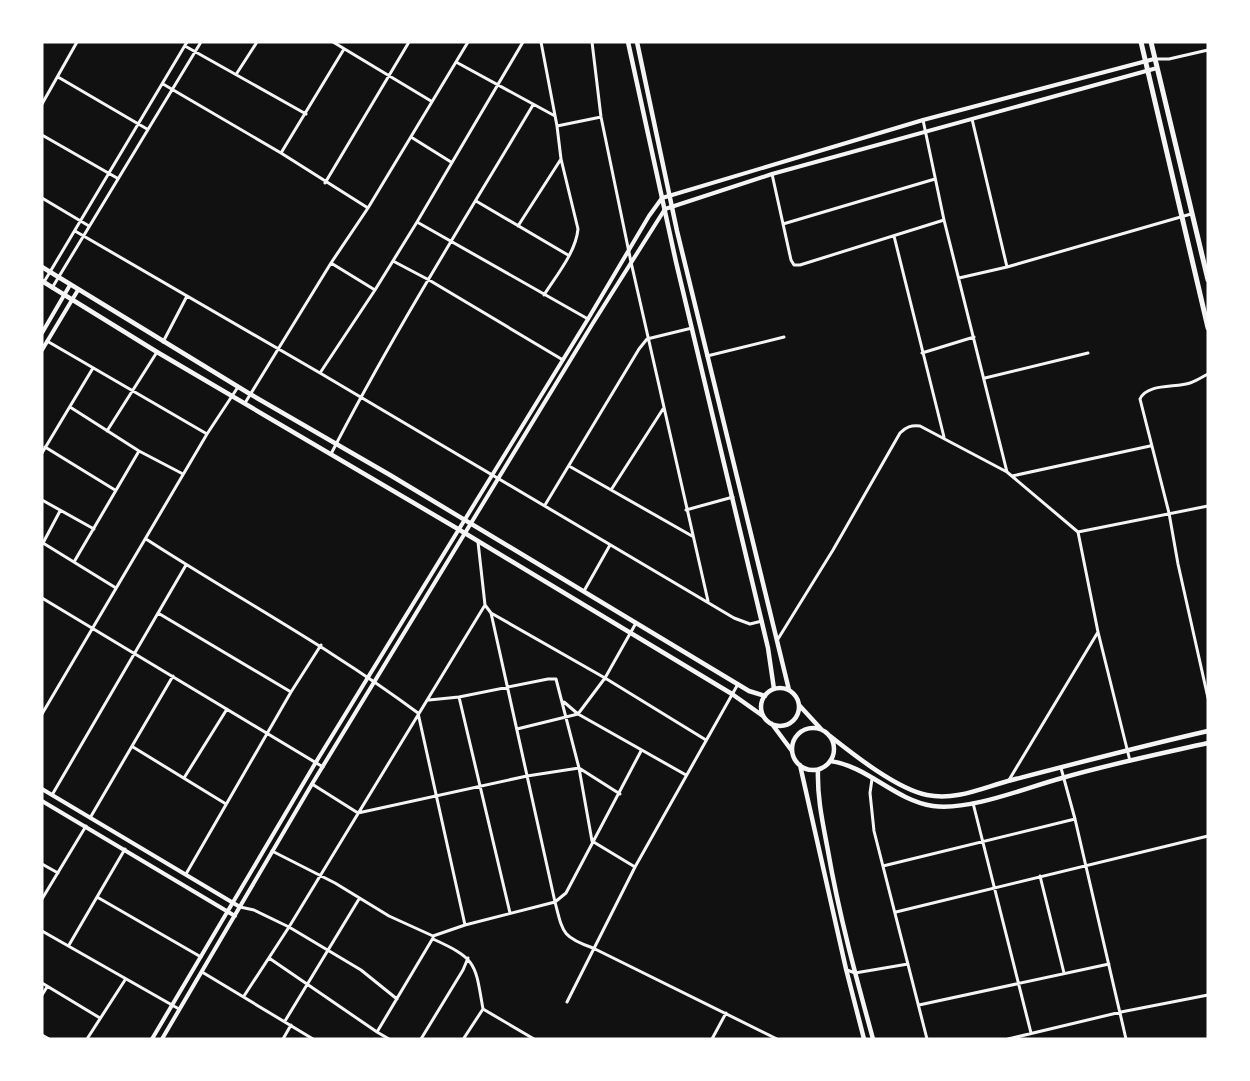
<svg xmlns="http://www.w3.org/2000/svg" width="1250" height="1081" font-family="'Nunito Sans',sans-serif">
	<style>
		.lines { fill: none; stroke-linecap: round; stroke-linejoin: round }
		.minor { stroke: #f5f5f5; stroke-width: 3 }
		.tertiary { stroke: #f5f5f5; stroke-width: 4 }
		.secondary { stroke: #f5f5f5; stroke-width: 4.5 }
		.trunk { stroke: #f5f5f5; stroke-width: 5 }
	</style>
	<rect width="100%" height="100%" fill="#111"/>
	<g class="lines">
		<path class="minor" d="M333 42 431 101
			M541 42 557 126 561 159 578 229C576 252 556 276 544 295
			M592 42 601 117 631 262 708 601
			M185 46 306 114
			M1154 59H1169L1208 50
			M456 62 555 116
			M237 73 257 42
			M58 77 147 129
			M163 84 281 153 368 208
			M42 104 77 42
			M972 119 1007 267
			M923 120 944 220 1007 472 1078 532 1098 632 1130 761
			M557 126 601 117
			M42 135 117 178
			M411 137 451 162
			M281 153 344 49
			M772 174 791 260 794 265H800L944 220
			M325 183 409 42
			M42 198 89 226
			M476 201 568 255
			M417 222 588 319
			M783 224 935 179
			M518 226 561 159
			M75 231 320 373 734 618 750 624 762 621
			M894 236 944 437
			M393 261 429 280 563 360
			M331 263 375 290
			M959 278 1007 267 1191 214
			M44 282 187 42
			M52 288 201 42
			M47 341 207 434
			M163 342 187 296
			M922 353 974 337
			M707 356 784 337
			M320 373 375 290 417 222 523 42
			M1208 374C1202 377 1196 381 1190 383 1176 388 1147 383 1140 399L1169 513 1178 564 1208 698
			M985 378 1088 353
			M245 403 331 263 368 208 468 42
			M70 407 139 451 183 474
			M107 431 157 352
			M45 447 115 490
			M42 453 93 368
			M331 454C392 335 464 221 533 105
			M569 466 692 536
			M1012 476 1150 446
			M611 490 663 409
			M42 500 94 529
			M545 505 639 349 647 339 692 328
			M686 510 733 497
			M1078 532 1208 506
			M146 539C237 598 331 648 418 713L465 925
			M478 542 485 605 491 613 555 902C563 933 562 937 593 948L777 1039
			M43 543 60 511
			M42 544 43 543 116 588
			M74 562 139 451
			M584 591 610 545
			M42 598 323 767
			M158 613 291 692
			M491 613 605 678 706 740
			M778 639 833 550 900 433C906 427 911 425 920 426L1007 472
			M459 697 510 913
			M429 700 459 697 548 679H556L579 768 592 841 635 867
			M564 702 578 714 686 775
			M42 714 207 434 238 387
			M517 729 578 714 605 678 636 623
			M133 747 226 804
			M1061 768 1075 819 1126 1039
			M184 778 227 709
			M872 779 870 793 874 831 927 1039
			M1009 780 1098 632
			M312 784 358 813 527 776 579 768 620 794
			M52 795 186 565
			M973 803 1031 1033
			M90 818 173 676
			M272 851 335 883 389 916 433 936 465 925 555 902 566 893 641 751
			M42 864 58 873
			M883 866 1075 819
			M186 874 291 692 321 645
			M1040 876 1064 973
			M97 897 201 957
			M42 899 86 826
			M240 907 254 910 289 927 361 970 397 999
			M896 912 1208 836
			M42 931 179 1009
			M433 939C477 959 475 963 483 1009L464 1038
			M69 945 125 849
			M269 958 377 1032
			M847 970 855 973 908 964
			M202 972 313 1039
			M42 983 100 1018
			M42 995 47 987
			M244 996 289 927 485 605
			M567 1002 635 867 738 684
			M919 1005 1109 964
			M483 1009 534 1039
			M285 1021 359 899
			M42 1035 49 1039
			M87 1039 125 980
			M283 1039 291 1025
			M389 1039 377 1032 433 938
			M421 1039 463 970 468 958
			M712 1039 726 1013
			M1008 1039 1121 1012 1208 995"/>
		<path class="tertiary" d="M42 333 70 285
			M42 350 78 290
			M42 789 240 907
			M42 801 235 916
			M152 1039 316 762 588 319 649 216 662 198 923 120 1154 59
			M162 1039 312 784 593 323 665 209 772 174 1157 68"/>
		<path class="secondary" d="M628 42 676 262 768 648 774 689
			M637 42 677 231 789 690
			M42 267 250 394 390 475 749 691 765 696
			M42 281 157 352 458 529 732 694 763 716
			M761 707a19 19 0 1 1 38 0a19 19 0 1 1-38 0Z
			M799 705 821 729
			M772 724 792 751
			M792 749a21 21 0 1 1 42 0a21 21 0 1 1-42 0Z
			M830 736C854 755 897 789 927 795 957 801 984 787 1012 780 1077 763 1142 746 1208 731
			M830 761C868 766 894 800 933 806 970 811 1025 788 1062 778 1110 764 1159 754 1208 743
			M800 765 846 969 864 1039
			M818 770C817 798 823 824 828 851 839 915 856 977 873 1039"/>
		<path class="trunk" d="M1141 42 1208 328
			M1151 42 1208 280"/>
	</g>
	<rect width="1250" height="1081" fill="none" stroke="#ffffff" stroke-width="87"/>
</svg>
